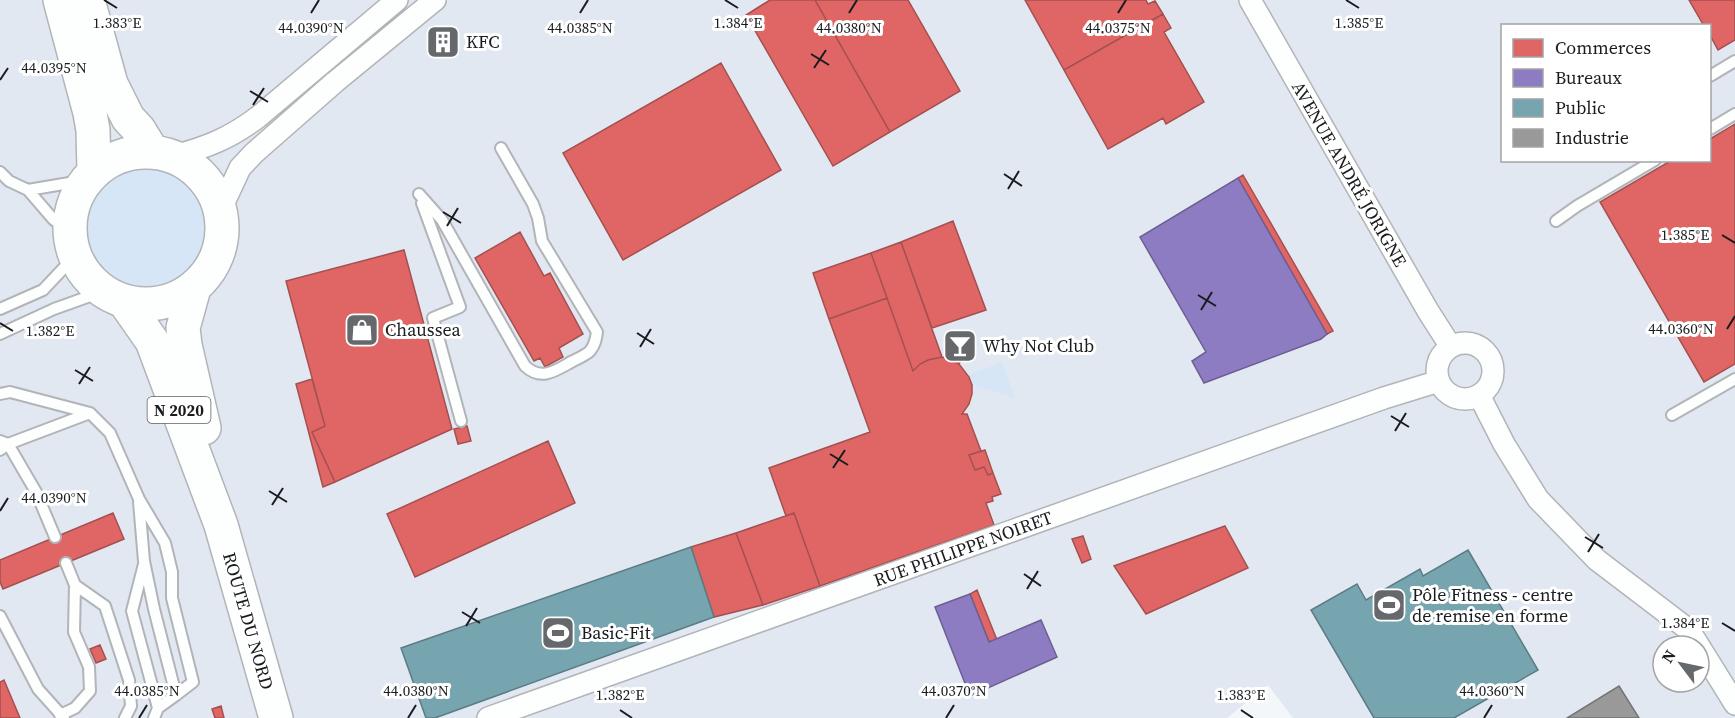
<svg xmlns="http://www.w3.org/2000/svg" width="1735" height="718" font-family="'Source Serif 4',serif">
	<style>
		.built { fill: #e2e8f1; fill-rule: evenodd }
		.green { fill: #d7e6f7 }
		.shops { fill: #e06666; stroke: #a45050; stroke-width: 1.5 }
		.offices { fill: #8e7cc3; stroke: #6b5f92; stroke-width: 1.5 }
		.public { fill: #76a5af; stroke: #5a7c84; stroke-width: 1.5 }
		.industry { fill: #999; stroke: #737474; stroke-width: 1.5 }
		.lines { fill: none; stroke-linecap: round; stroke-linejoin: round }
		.service-casing { stroke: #b2b4b7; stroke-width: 14 }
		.minor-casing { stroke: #b2b4b7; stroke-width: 24 }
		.primary-casing { stroke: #b2b4b7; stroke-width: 36 }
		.service { stroke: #fdfefe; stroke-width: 10 }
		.minor { stroke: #fdfefe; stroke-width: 21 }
		.primary { stroke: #fdfefe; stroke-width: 33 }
		.ticks { fill: none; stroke: #191c1e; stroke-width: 2 }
		.labels { text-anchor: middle; stroke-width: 6; stroke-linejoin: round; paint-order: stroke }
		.shield { fill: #fff; stroke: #5e6062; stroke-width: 1.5 }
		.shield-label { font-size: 16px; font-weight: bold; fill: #191c1e }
		.poi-label { font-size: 18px; fill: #191c1e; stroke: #fff; text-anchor: start }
		.street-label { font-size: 18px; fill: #191c1e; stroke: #fff }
		.ticks-label { font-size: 15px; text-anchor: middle; fill: #191c1e; stroke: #fff; stroke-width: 6; stroke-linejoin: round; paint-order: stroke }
	</style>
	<rect width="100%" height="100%" fill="#f4f7fa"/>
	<path class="built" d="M0 0H1735V718H1293L1268 685 1227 718H0ZM1502 26H1710V160H1502ZM1663 646H1699V682H1663Z"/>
	<path class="green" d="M86 227a61 61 0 1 1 122 0a61 61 0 1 1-122 0Z
		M1002 362 1015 398 972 385 968 375Z"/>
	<path class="shops" d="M770 0H815L890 132 833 166 746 15Z
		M815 0H908L960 91 890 132Z
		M1025 0H1146L1148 4 1155 1 1163 14 1064 70Z
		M1689 0H1735V40L1718 50 1710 35V26H1704Z
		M1163 14 1171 28 1164 32 1204 102 1166 124 1163 118 1108 149 1064 70Z
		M446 33 452 41 440 50 434 43Z
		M721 63 781 170 623 260 563 153Z
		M1735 124V364L1704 382 1600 202 1672 160H1710V139Z
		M1243 175 1333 331 1327 334 1238 178Z
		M953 221 986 310 932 328 901 242Z
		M520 232 544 276 550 273 583 334 559 348 563 357 545 367 540 358 534 361 475 258Z
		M901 242 942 357 928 360 920 364 913 371 871 253Z
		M404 250 452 429 335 482 312 432 325 426 286 281Z
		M871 253 887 298 829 319 813 273Z
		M887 298 913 371 920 364 928 360 942 357 953 360 959 364 969 377 972 385V394L969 404 962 414H967L981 451 969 455 975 470 984 467 988 475 993 473 1001 494 992 497 993 501 986 503 994 525 820 586 794 513 786 516 769 468 870 432 829 319Z
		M956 338 969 344 959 364 946 358Z
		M312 379 325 426 312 432 335 482 323 487 296 384Z
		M467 426 471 441 458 444 454 429Z
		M548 441 575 503 415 577 387 514Z
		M985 450 993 473 988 475 984 467 975 470 969 455Z
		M113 513 124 539 3 589 0 582V560Z
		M794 513 820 586 763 605 736 533Z
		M1225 526 1248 568 1146 614 1114 566Z
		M736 533 763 605 714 617 691 547Z
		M1083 536 1091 559 1082 563 1072 539Z
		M977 590 997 640 989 642 970 594Z
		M100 645 106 659 96 663 90 649Z
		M4 680 20 718H0V682Z
		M221 706 224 718H215L212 709Z"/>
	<path class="offices" d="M1238 178 1327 334 1321 339 1204 383 1192 361 1206 352 1140 237Z
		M970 594 989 642 1041 620 1057 657 970 696 935 607Z"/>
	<path class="public" d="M691 547 714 617 435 718H426L401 648Z
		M1468 550 1538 670 1454 718H1374L1311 610 1357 584 1366 600 1420 569 1423 576Z"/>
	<path class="industry" d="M1619 686 1639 718H1567Z"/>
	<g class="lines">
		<defs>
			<path id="service" d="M1710 76 1735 61
				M1710 129 1735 114
				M0 172 9 181 28 190 53 219 70 233
				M28 190 87 180
				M419 194 442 220 525 366C542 382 556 370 573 361 579 358 586 355 590 351 595 345 596 339 597 332L542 241 538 218 533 204 501 148
				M422 203 460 307 433 318 461 421
				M1556 221 1577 206 1655 160
				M0 309 43 290 75 256
				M0 334 54 309 104 291
				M0 394 10 392 90 413 110 433 139 499 165 543 172 572V598L193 682 176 695
				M1672 415 1735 379
				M0 441 8 444 36 492 55 537
				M0 450 8 444 90 413
				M139 502 144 561 154 609 176 695 158 708
				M144 564 132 611 158 708 154 718
				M75 585 105 606 129 680 131 706 125 718
				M0 616 38 689 64 718
				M60 715 75 708 90 691 89 667 74 632 75 585 66 563"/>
			<path id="minor" d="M1250 0 1428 311 1451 347
				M174 156C208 147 230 138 258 117L397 0
				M221 209 240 168 254 153 335 82 435 0
				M1437 371a28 28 0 1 1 56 0a28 28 0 1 1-56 0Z
				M1479 395 1504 444 1538 499 1597 560 1689 630 1699 646
				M1699 646 1735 704
				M488 718 1384 398 1439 381"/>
			<path id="primary" d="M60 0 90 113 93 130 94 172
				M88 0 111 84 128 118 139 130 152 151
				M70 228a76 76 0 1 1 152 0a76 76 0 1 1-152 0Z
				M194 288 183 328 185 345 204 428
				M124 301 152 341 221 525 276 718"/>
		</defs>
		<use href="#service" class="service-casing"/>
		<use href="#minor" class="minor-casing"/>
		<use href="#primary" class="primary-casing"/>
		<use href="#service" class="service"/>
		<use href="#minor" class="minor"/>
		<use href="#primary" class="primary"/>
	</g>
	<path class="ticks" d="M104 0 117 8M725 0 738 8M1346 0 1359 8M311 13 319 0M580 13 588 0M849 13 857 0M1118 13 1126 0M811 54 829 65M814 68 826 50M0 80 8 68M250 91 268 102M253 105 264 88M1004 174 1022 186M1008 189 1019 171M443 212 461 223M447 226 458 208M1722 235 1735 243M1198 295 1216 306M1201 310 1212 292M0 323 13 331M1727 329 1735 316M637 333 654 344M640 347 651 329M75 370 93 381M79 384 90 367M1391 416 1409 427M1395 431 1406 413M830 454 848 465M833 468 845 450M269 491 287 502M272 505 283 488M0 511 8 498M1585 537 1603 548M1588 552 1599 534M1024 574 1041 586M1027 589 1038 571M462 612 480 623M1722 623 1735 631M466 626 477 608M620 710 632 718M1241 710 1253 718M139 718 147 705M408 718 416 705M946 718 954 705M1484 718 1492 705"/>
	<defs>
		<symbol id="building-square" viewBox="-11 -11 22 22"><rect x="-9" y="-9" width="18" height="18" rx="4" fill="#66696b" stroke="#fff"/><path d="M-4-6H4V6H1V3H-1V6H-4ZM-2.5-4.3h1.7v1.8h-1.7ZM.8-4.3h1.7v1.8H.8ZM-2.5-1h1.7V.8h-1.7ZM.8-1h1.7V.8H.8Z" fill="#fff"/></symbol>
		<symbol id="shop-square" viewBox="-11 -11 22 22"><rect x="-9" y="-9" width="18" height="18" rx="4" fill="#66696b" stroke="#fff"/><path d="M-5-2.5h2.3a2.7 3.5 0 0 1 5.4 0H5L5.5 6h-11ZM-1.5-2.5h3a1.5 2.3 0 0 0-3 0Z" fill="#fff"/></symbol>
		<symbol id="bar-square" viewBox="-11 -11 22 22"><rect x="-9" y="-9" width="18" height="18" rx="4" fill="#66696b" stroke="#fff"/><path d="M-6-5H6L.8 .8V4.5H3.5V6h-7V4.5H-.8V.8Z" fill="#fff"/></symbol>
		<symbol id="stadium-square" viewBox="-11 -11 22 22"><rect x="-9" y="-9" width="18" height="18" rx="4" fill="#66696b" stroke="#fff"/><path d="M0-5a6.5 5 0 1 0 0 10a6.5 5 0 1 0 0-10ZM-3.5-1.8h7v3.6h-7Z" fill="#fff"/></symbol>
	</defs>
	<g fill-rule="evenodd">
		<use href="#building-square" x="424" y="23" width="38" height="38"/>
		<use href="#shop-square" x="343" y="311" width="38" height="38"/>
		<use href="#bar-square" x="941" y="327" width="38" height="38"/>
		<use href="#stadium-square" x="1370" y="586" width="38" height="38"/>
		<use href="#stadium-square" x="539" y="614" width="38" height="38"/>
	</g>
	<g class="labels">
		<rect class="shield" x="147.5" y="397" width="63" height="26" rx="4.5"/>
		<g class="shield-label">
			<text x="179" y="416">N 2020</text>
		</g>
		<g class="poi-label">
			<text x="466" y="48">KFC</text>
			<text x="385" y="336">Chaussea</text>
			<text x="983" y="352">Why Not Club</text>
			<text x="1412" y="601">Pôle Fitness - centre<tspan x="1412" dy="21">de remise en forme</tspan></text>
			<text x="581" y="639">Basic-Fit</text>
		</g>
		<g class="street-label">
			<text transform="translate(1349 174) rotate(60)" y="6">AVENUE ANDRÉ JORIGNE</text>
			<text transform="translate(963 549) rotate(-20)" y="6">RUE PHILIPPE NOIRET</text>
			<text transform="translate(248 621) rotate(74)" y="6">ROUTE DU NORD</text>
		</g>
	</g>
	<g class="ticks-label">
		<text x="738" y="28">1.384°E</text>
		<text x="1359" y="28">1.385°E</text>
		<text x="117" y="28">1.383°E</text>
		<text x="311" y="33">44.0390°N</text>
		<text x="580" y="33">44.0385°N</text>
		<text x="849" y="33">44.0380°N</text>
		<text x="1118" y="33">44.0375°N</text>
		<text x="54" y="73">44.0395°N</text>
		<text x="1685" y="240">1.385°E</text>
		<text x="1681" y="334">44.0360°N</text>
		<text x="50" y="336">1.382°E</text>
		<text x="54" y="503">44.0390°N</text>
		<text x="1685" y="628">1.384°E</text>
		<text x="147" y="696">44.0385°N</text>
		<text x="416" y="696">44.0380°N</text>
		<text x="954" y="696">44.0370°N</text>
		<text x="1492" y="696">44.0360°N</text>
		<text x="620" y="700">1.382°E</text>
		<text x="1241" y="700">1.383°E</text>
	</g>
	<rect x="1501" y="24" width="210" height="138" fill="#ffffff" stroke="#a3a4a5" stroke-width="1.5"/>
	<rect x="1513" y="39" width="30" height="18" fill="#e06666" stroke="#a3a4a5" stroke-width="1.5"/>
	<text x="1555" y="54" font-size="18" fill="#191c1e">Commerces</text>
	<rect x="1513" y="69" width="30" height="18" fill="#8e7cc3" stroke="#a3a4a5" stroke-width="1.5"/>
	<text x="1555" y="84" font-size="18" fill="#191c1e">Bureaux</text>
	<rect x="1513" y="99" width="30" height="18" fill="#76a5af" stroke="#a3a4a5" stroke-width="1.5"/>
	<text x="1555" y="114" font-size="18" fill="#191c1e">Public</text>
	<rect x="1513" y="129" width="30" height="18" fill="#999999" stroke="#a3a4a5" stroke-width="1.5"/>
	<text x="1555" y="144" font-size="18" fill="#191c1e">Industrie</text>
	<g transform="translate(1681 664) rotate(302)"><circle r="28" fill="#ffffff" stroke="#a3a4a5" stroke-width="1.5"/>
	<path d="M0-4.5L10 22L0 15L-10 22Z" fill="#66696b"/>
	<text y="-9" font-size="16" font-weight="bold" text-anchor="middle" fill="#191c1e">N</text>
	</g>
</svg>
